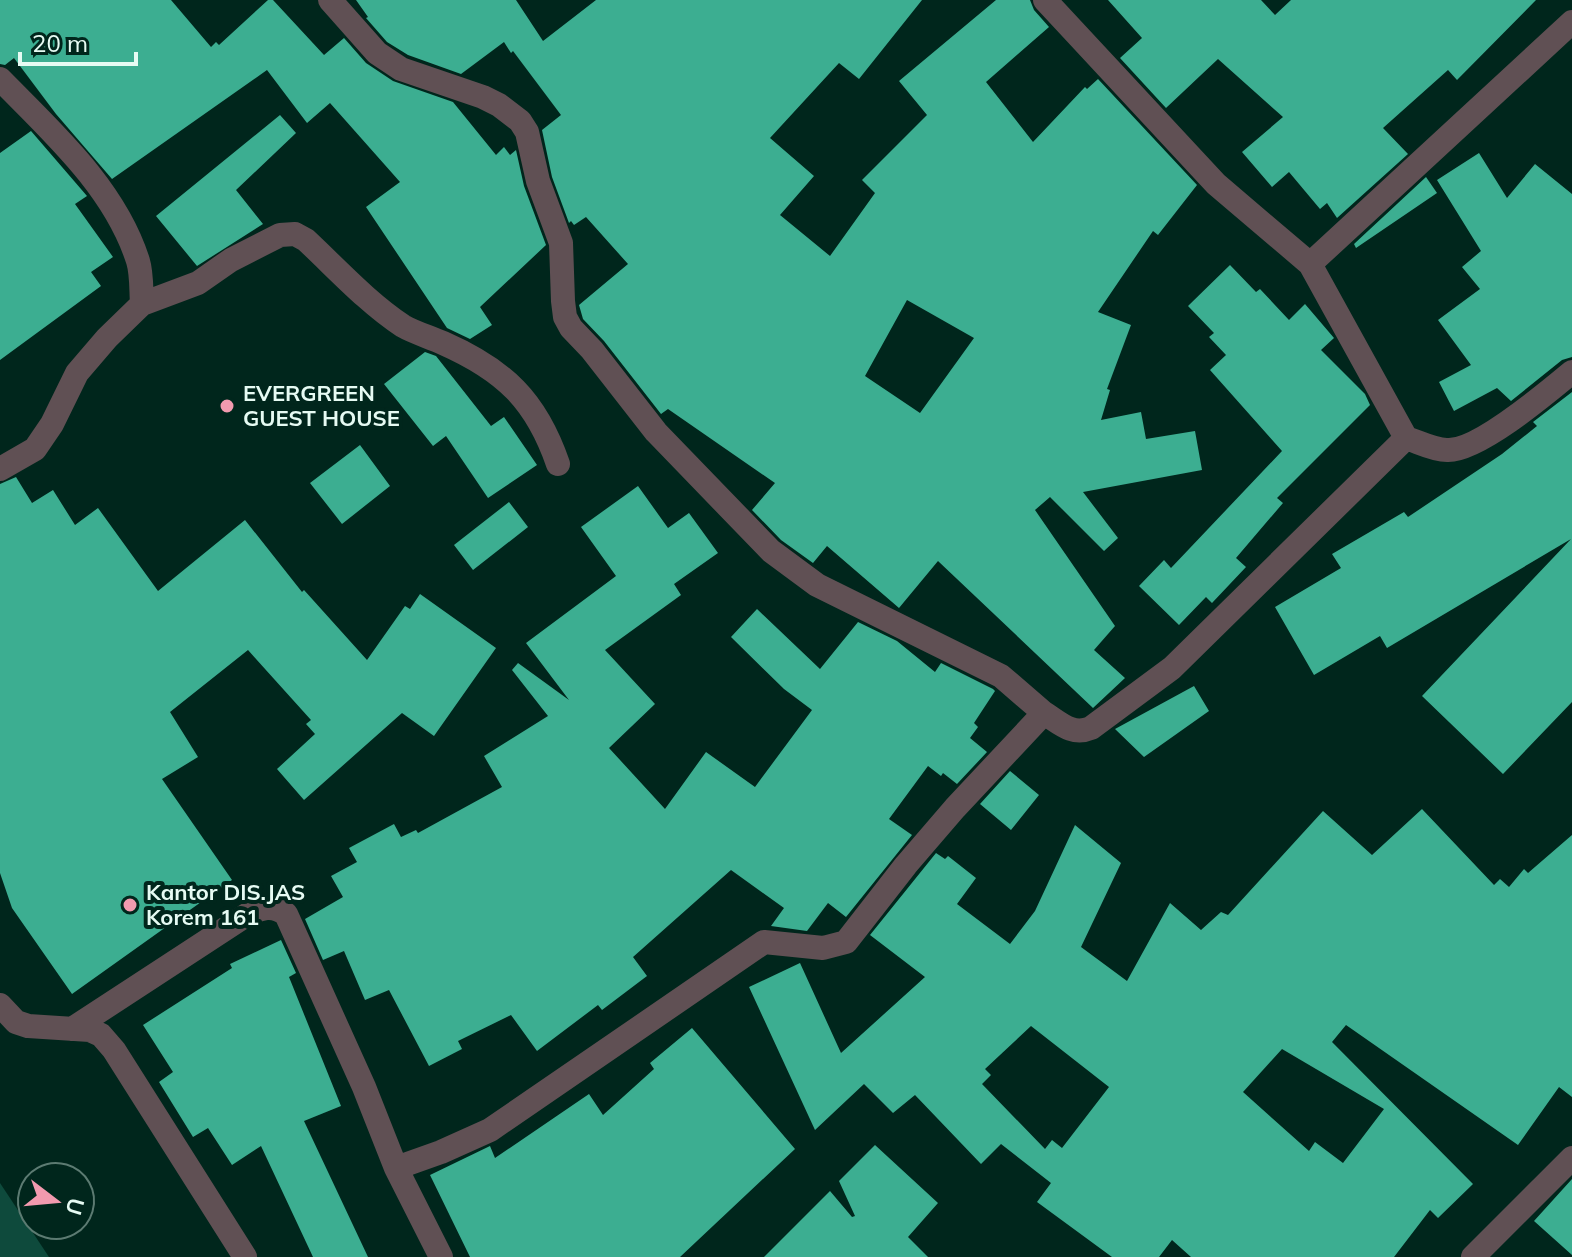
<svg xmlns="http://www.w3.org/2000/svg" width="1572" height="1257" font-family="Mulish,sans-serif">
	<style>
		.green { fill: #0e4a3c }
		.building { fill: #3cae91; fill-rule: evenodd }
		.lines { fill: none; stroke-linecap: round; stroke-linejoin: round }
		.minor { stroke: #605054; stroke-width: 24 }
		.poi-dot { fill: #f29aaf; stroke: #00261c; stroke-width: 3 }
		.labels { text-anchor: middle; stroke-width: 8; stroke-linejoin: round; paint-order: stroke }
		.poi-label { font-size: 22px; font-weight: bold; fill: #e6fbf3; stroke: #00261c; text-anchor: start }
	</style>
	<rect width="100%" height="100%" fill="#00261c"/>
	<path class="green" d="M0 1183 49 1257H0Z"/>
	<path class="building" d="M0 0H171L211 47 216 42 219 45 268 0H273L324 55 344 38 366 63 393 81 453 102 496 155 504 147 510 155 516 150 524 186 546 245 480 307 492 325 470 339 447 328 366 207 400 182 330 103 307 123 267 70 112 179 56 114 14 58 5 65 0 64Z
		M356 0H516L543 41 596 0H922L859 79 839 63 770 138 814 176 780 215 830 256 875 193 862 180 927 115 899 81 996 0H1030L1034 10 1049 27 986 82 1033 142 1085 87 1087 89 1098 79 1197 185 1158 235 1153 231 1098 312 1131 325 1107 389 1110 390 1101 420 1141 412 1146 439 1195 431 1202 470 1083 492 1118 538 1104 551 1050 497 1035 510 1115 626 1094 650 1125 678 1093 708 938 561 899 608 827 546 813 563 781 540 752 510 775 483 668 409 661 414 604 341 583 319 579 305 628 264 586 217 574 225 571 221 569 223 552 177 542 130 561 115 513 51 511 53 504 42 461 74 408 55 387 42 366 18 368 17ZM907 300 974 338 920 413 865 376Z
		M1108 0H1261L1275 15 1291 0H1536L1457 80 1448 70 1383 128 1408 154 1337 218 1327 203 1320 209 1289 172 1272 187 1242 152 1283 117 1218 59 1166 108 1120 58 1142 38Z
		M280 115 296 133 236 190 263 224 197 266 156 216Z
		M31 131 87 196 75 204 113 257 91 272 101 286 0 360V153Z
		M1479 153 1507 198 1535 164 1572 194V357L1562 360 1511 401 1497 388 1454 411 1439 382 1471 365 1438 320 1480 289 1462 267 1481 251 1437 180Z
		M1426 177 1437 193 1356 248 1354 244Z
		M1230 265 1256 292 1260 289 1289 320 1305 304 1334 338 1321 350 1365 394 1370 405 1277 498 1283 503 1236 558 1246 567 1212 603 1206 597 1179 625 1139 586 1164 560 1171 568 1282 451 1210 370 1226 355 1209 337 1214 333 1188 306Z
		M425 352 436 356 491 426 504 417 537 465 488 498 446 436 433 446 384 384Z
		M1572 392V702L1503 774 1422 696 1571 539 1387 648 1380 636 1314 675 1275 607 1341 568 1332 554 1404 512 1408 517 1502 454 1537 426 1533 422Z
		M360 445 390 486 342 524 310 483Z
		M16 477 32 503 53 490 75 525 98 508 158 591 245 520 302 592 304 590 367 660 405 606 410 609 420 594 496 648 434 736 402 713 304 800 277 769 315 734 306 724 311 720 248 650 170 712 198 757 162 779 232 880 72 994 12 908 0 873V484Z
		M638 486 668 528 689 513 718 553 674 584 681 595 605 650 655 704 609 748 665 809 706 752 755 787 812 710 784 689 731 637 757 609 820 669 858 622 897 641 935 672 941 663 993 689 995 691 974 723 978 727 970 738 987 752 957 784 943 773 941 776 928 766 889 819 912 835 846 917 828 903 807 931 771 926 784 908 731 870 633 957 647 976 602 1010 598 1005 537 1051 511 1015 458 1041 462 1049 429 1066 389 990 365 1000 344 951 323 960 305 919 343 897 331 876 357 862 349 848 394 824 401 837 416 830 418 833 502 787 484 756 548 716 512 670 518 663 569 700 526 643 616 576 581 527Z
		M509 502 528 527 473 570 454 545Z
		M1194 686 1209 711 1144 757 1115 729Z
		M1010 771 1039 795 1011 830 980 804Z
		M1422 809 1494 885 1500 879 1509 887 1524 869 1528 873 1572 835V1097L1559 1087 1518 1145 1346 1025 1332 1042 1473 1184 1438 1218 1430 1210 1394 1257H1191L1172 1240 1159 1257H1112L1037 1202 1051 1183 1001 1144 981 1164 915 1095 893 1113 864 1084 815 1130 749 987 800 963 841 1053 925 977 870 935 936 853 945 859 948 856 976 878 957 904 1010 944 1035 911 1075 825 1121 863 1081 947 1127 981 1170 903 1201 930 1221 912 1228 915 1323 811 1372 855ZM1031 1026 1109 1087 1062 1148 1052 1140 1045 1149 982 1084 991 1075 985 1069ZM1282 1049 1384 1109 1343 1163 1315 1142 1309 1151 1243 1092Z
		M281 940 296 973 289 977 341 1106 304 1121 368 1257H313L261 1146 232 1165 208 1128 193 1137 159 1082 173 1072 143 1025 232 968 230 964Z
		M692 1028 795 1149 680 1257H470L430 1175 490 1146 495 1158 589 1094 603 1115 654 1069 650 1063Z
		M875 1145 938 1203 908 1237 928 1257H764L830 1191 852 1217 855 1216 839 1181Z
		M1572 1179V1255L1534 1221Z"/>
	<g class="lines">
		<path class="minor" d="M330 0 377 53 401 69 483 97 499 105 520 121 527 132 538 181 561 243 563 301 565 317 571 328 592 350 656 432 771 551 817 585 1001 676 1044 713
			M0 79C52 132 115 188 138 261 142 274 141 290 142 304
			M1310 264 1572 22
			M1406 438C1419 442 1433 450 1447 450 1477 452 1548 392 1572 372
			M0 469 35 449 52 424 77 373 107 338 142 304 198 283 231 260 280 235 295 234 306 240C337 269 368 303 403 326 415 333 430 337 443 343 504 370 536 400 558 464
			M0 1005 16 1022 28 1026 90 1030 101 1035 114 1050 245 1257
			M72 1029 248 914C262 908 272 904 286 914L364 1087 396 1168
			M441 1257 396 1168 441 1152 490 1130 764 942 823 948 846 942 906 865 955 808 1044 713C1060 723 1072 736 1091 728L1172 668 1406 438 1310 264 1216 184 1045 0
			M1473 1257 1572 1158"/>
	</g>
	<g class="poi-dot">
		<circle cx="227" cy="406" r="8"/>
		<circle cx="130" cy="905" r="8"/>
	</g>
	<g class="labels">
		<g class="poi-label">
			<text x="243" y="401">EVERGREEN<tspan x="243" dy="25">GUEST HOUSE</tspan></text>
			<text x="146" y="900">Kantor DIS.JAS<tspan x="146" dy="25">Korem 161</tspan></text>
		</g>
	</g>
	<g transform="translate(56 1201) rotate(106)"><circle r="38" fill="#00261c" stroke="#5c7b72" stroke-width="2"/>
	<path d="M0-6L14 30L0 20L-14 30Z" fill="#f29aaf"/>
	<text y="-12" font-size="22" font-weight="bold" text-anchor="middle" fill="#e6fbf3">U</text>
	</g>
	<path d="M20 52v12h116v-12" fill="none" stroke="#e6fbf3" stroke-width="4"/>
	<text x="32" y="52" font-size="24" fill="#e6fbf3" stroke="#00261c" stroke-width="6" paint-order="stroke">20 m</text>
</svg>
